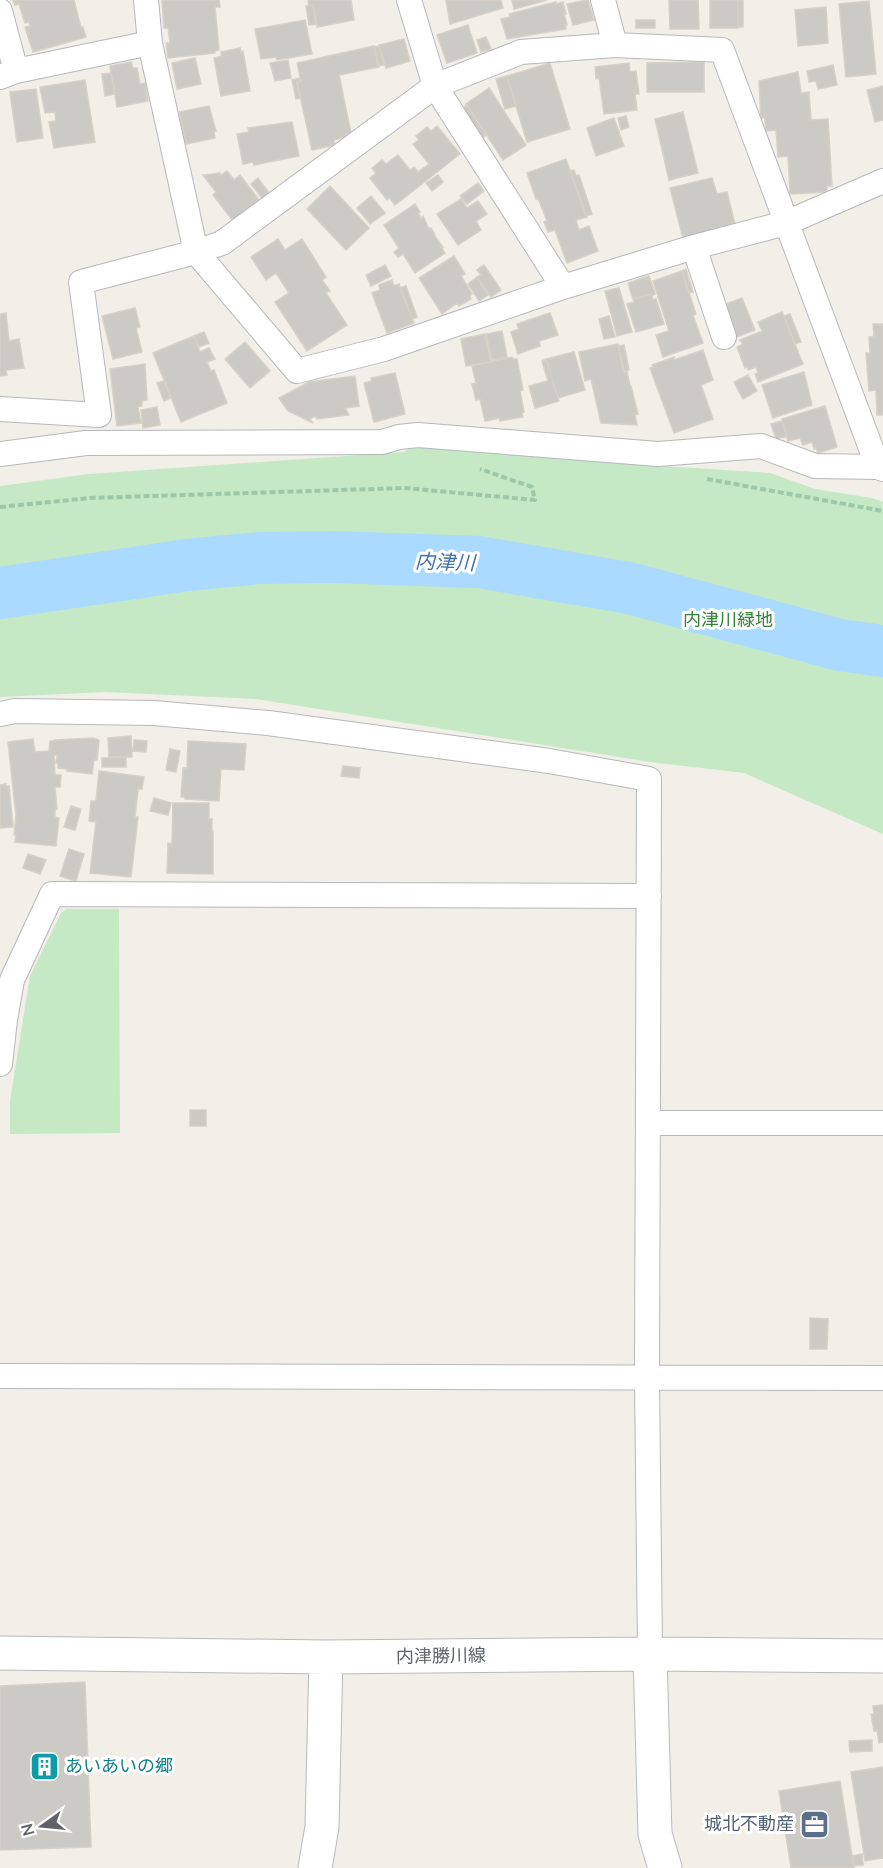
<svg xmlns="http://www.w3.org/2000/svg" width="883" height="1868" font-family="'Nunito Sans','Noto Sans JP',sans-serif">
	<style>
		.green { fill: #c5e8c5 }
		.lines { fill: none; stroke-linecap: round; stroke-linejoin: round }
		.river { stroke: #aadaff; stroke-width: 52 }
		.building { fill: #cccac5; stroke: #d6d1c6; stroke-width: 1.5 }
		.street-casing { stroke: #b5b8bc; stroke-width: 26 }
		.secondary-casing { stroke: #b6babf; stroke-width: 35 }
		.path { stroke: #9cc7a9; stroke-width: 4; stroke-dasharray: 6 3; stroke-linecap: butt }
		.street { stroke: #fff; stroke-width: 24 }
		.secondary { stroke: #fff; stroke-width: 33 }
		.labels { text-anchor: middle; stroke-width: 6; stroke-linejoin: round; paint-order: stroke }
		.park-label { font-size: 18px; fill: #348238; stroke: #fff }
		.street-label { font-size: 18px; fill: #5f6368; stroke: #fff }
		.culture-label { font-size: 18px; fill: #0d838f; stroke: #fff; text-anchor: start }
		.service-label { font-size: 18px; fill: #4e5e75; stroke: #fff; text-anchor: end }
		.water-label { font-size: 20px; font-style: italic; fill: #4174aa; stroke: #fff }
	</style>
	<rect width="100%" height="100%" fill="#f1efe8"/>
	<path class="green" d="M420 441 662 466 770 473 815 489 872 498 883 502V834L744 773 650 762 256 699 105 692 0 697V486L89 474 404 452Z
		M67 909H119L120 1133 10 1134V1101L30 976 61 913Z"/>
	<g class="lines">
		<path class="river" d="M0 593 187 565 259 558 332 557 479 562 629 588 840 645 883 651"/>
	</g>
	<path class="building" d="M13 0H74L81 28 83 27 86 37 33 52 25 27 30 26 29 22 25 23 19 4 15 5Z
		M162 0H219L220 7H215L219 50 215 51V53L168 58 166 43H170L168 28H164Z
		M308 0H351L354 20 317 27 313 5 309 6Z
		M446 0H501L503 8 450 24Z
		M512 0H547L514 9Z
		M588 0 594 20 573 25 567 4Z
		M669 0H698L699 29H670Z
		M710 0H738V28H710Z
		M738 0H743V27H738Z
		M869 1 876 74 846 77 839 4Z
		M556 2V4L563 2 566 14H564L567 25H565L566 29 507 39 501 19 510 17 509 14Z
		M313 5 316 24 309 25 306 6Z
		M826 7 828 43 798 46 795 10Z
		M305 20 312 54 277 60 276 57 261 59 255 29Z
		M636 20H655V28H636Z
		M468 25 477 53 447 63 437 35Z
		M486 37 491 49 481 52 477 40Z
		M404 39 410 61 386 68 379 45Z
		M374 46 379 67 339 75 351 133 346 134V137L334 140 335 145 312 150 297 82 301 81 297 63Z
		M379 46 384 65 378 66 374 47Z
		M240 48 241 52 243 51 250 91 221 96 214 58 222 56 221 52Z
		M195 58 201 84 177 89 172 63Z
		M288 60 291 78 275 81 270 63Z
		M131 62 133 68H137L140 84 145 83 148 101 117 107 110 66Z
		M704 62V92H647V63Z
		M550 63 570 129 527 142 507 76Z
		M629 63 630 72 636 71 639 94H635L637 110 604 114 599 78 596 79 595 67Z
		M833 65 837 85 818 89 816 81 809 82 807 71Z
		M798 72 801 93 809 92 811 120 828 119 832 186H827V192L790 194 788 156 778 157 776 130 766 131 765 118H761L759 81Z
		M111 73 115 94 105 96 102 74Z
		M507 76 516 106 505 109 496 79Z
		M300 78 301 81 297 82 300 98 296 99 292 80Z
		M85 80 95 142 54 148 49 122 56 121 55 112 45 113 40 87Z
		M883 86V120L875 122 867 90Z
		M489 88 526 145 503 160 466 104Z
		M36 89 43 138 17 142 10 92Z
		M467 105 486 135 483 138 463 108Z
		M209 106 216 131 214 132 215 138 186 144 179 112Z
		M683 112 698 173 669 180 655 119Z
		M626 116 629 127 621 130 618 118Z
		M614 118 624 146 596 156 587 128Z
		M292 122 299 156 254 165 253 162 243 164 237 134 249 132 248 128Z
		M437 126 460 154 395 205 389 197 387 200 370 178 376 173 372 168 382 160 386 164 398 155 410 170 414 167 418 172 429 164 413 144 419 140 416 136 427 127 431 131Z
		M566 159 587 217 576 220 579 230 589 226 598 251 567 263 555 230 548 232 544 222 547 221 538 198 536 199 527 173Z
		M574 170 576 176 579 175 592 214 586 216 570 171Z
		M227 171 234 180 240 175 260 201 233 221 213 195 216 192 203 175 220 173 221 175Z
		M438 175 443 182 432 191 426 183Z
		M258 178 272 197 265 202 251 184Z
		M712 178 717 194 727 192 735 224 683 238 670 188Z
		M478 183 484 191 467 204 460 196Z
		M330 186 369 228 346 250 307 209Z
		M371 196 385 213 370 224 357 208Z
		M461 199 467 208 478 201 487 214 476 221 481 230 458 245 437 214Z
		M415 204 420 212 418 213 421 218 423 216 429 229 431 228 435 235H434L443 247H441L445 253 415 273 403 254 398 257 394 252 399 248 384 225Z
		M278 239 285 250 302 239 326 277 322 280 330 291 326 293 347 325 307 351 275 302 289 293 276 273 266 280 251 257Z
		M454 256 465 274 461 276 472 294 470 296 471 299 459 306 457 303 442 314 419 278Z
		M385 265 391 276 371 286 366 275Z
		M484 265 501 290 491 297 477 277 481 275 477 270Z
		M686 269 693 292 689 293 682 271Z
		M682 271 696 314 693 315 703 343 663 357 656 335 669 331 653 281Z
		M649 276 655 294 652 296 651 294 633 299 628 283Z
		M477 277 488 295 479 301 468 284Z
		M392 280 394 286 399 284 414 323 387 333 372 293 380 290 379 285Z
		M406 286 417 317 412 319 400 288Z
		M619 288 632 332 617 336 605 291Z
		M651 294 653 300 656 299 664 324 636 332 627 304 634 302 633 299Z
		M742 298 755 330 731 339 719 307Z
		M135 308 140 327 136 328 142 352 113 359 102 316Z
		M782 312 803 364 758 382 755 374 758 373 756 367 748 370V367L745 368 737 347 743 344 740 340 762 331 758 322Z
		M6 313 9 341 19 339 24 368 6 370 7 375 0 376V314Z
		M550 313 558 335 539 341 540 346 518 354 511 332 519 329 517 324Z
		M790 314 801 342 795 344 784 316Z
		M609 316 615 337 604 339 599 319Z
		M873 324H883V415H877L876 390 869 391 866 353H870L869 337 874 336Z
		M502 331 507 357 492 360 486 334Z
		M204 332 209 343 199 347 194 336Z
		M485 334 491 362 466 366 461 339Z
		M194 336 200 352 209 348 215 359 207 362 211 371 214 370 227 403 181 422 153 353Z
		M245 342 270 371 250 388 225 359Z
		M618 344 624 373 627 372 630 386H631L638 414 635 415 637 425 601 423 591 379 585 381 579 352Z
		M624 345 629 370 624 371 618 346Z
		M703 350 713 380 701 385 713 419 674 433 650 368 653 367 652 365 674 357V360Z
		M574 352 585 390 558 398 546 359Z
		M512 357 513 359H517L523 390 520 391 524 412 522 413 523 417 500 421 499 418 485 421 480 399 476 400 472 384 476 383 472 366Z
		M546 359 559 401 535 408 529 386 548 381 542 361Z
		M145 364 147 400 142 401V406L138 407 141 423 117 426 110 369Z
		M804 372 812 405 773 418 762 385Z
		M395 373 405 414 374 422 364 383 372 381 371 378Z
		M748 375 757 391 743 399 734 382Z
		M355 376 359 406 345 408 349 415 317 419 315 416 310 419 313 423 288 411 279 398 309 382Z
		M164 381 171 398 164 401 157 383Z
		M825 406 837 447 818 453 816 448 814 449 812 442 803 445 800 438 788 441 782 419Z
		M157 407 160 425 143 428 141 410Z
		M782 421 787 436 776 439 771 424Z
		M131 736 132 757H109L108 738Z
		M93 738 99 740 97 760H94L92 774 67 771V769L58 768V763H56L57 755H54L55 775H61L60 787H55L57 809H55V817L59 818 56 846 15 842 16 835H14L16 815 8 742 33 739 35 752 49 751 50 741H54V740Z
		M134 740 147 741 146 752 133 751Z
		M188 741 246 744 244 770 221 769 219 801 185 799V797H181L183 768H187Z
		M170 749 180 751 176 772 166 770Z
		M126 757V767H102V758Z
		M343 766 360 768 359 778 341 776Z
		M99 771 144 777 142 789H138L135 817H138L131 877 90 873 96 822 89 821 91 801H96Z
		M6 784V786H9L13 827 0 828V785Z
		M154 798 171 803 168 815 150 811Z
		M173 803H209V819H212V832H213V874L167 873 168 843 172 844Z
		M71 806 81 809 75 830 64 827Z
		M69 849 84 854 76 881 60 876Z
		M28 854 46 860 40 874 23 868Z
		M190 1110H206V1126H190Z
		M810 1318 828 1319 827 1349H810Z
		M85 1682 91 1847 0 1850V1686Z
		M883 1705V1742L879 1743 877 1730 874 1731 871 1714H874L873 1706Z
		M872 1740V1751L850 1752 849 1741Z
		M883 1767V1858L865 1861 851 1772Z
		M840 1781 854 1868H791L779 1791Z
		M862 1854 863 1865 854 1866 852 1856Z"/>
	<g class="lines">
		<defs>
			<path id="street" d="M146 0 150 43 196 252 297 371 384 349 563 287 694 247 786 223 883 181
				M409 0 435 86 563 287
				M603 0 615 45
				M0 11 16 71
				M0 77 16 71 150 43
				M694 247 724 337
				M0 409 99 415 81 282 196 252 222 243 435 86 521 52 615 45 722 50 878 467
				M0 454 86 443 382 442 399 437 418 435 658 454 761 446 815 466 878 467 883 469
				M0 714 15 711 154 713 268 723 549 761 649 779 647 1377 650 1654
				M0 1064 5 1020 12 980 52 894 649 896
				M649 1123H883
				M0 1376 883 1378"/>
			<path id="secondary" d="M0 1653 326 1657 650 1654 883 1656
				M650 1654 655 1834 665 1868
				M315 1868 322 1827 326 1657"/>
		</defs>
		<use href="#street" class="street-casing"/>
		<use href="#secondary" class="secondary-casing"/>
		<path class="path" d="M707 479 883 511
			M0 507 90 498 405 488 535 500 532 487 480 469"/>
		<use href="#street" class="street"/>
		<use href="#secondary" class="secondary"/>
	</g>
	<defs>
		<symbol id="building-square" viewBox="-11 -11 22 22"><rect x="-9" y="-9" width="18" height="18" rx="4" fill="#0f9aa8" stroke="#fff"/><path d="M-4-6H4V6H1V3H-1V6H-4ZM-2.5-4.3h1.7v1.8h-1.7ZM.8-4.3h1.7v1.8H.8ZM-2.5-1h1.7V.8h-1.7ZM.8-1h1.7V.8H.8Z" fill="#fff"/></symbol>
		<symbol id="office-square" viewBox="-11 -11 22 22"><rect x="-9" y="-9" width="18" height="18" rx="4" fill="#5c6f8a" stroke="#fff"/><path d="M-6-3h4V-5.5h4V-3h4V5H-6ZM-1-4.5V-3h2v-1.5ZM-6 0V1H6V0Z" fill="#fff"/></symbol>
	</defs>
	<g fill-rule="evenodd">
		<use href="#building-square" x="28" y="1750" width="33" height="33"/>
		<use href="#office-square" x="798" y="1808" width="33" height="33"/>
	</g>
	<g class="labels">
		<g class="park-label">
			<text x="728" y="626">内津川緑地</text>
		</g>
		<g class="street-label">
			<text transform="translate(441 1656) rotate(-1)" y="6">内津勝川線</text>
		</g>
		<g class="culture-label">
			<text x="65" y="1772">あいあいの郷</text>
		</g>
		<g class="service-label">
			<text x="794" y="1830">城北不動産</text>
		</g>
		<g class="water-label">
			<text transform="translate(445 562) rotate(2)" y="7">内津川</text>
		</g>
	</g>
	<g transform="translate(42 1826) rotate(255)" stroke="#ffffff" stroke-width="4.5" paint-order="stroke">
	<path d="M0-4.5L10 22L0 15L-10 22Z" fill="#5f6368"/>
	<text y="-9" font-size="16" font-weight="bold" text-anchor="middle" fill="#5f6368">N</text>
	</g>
</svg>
